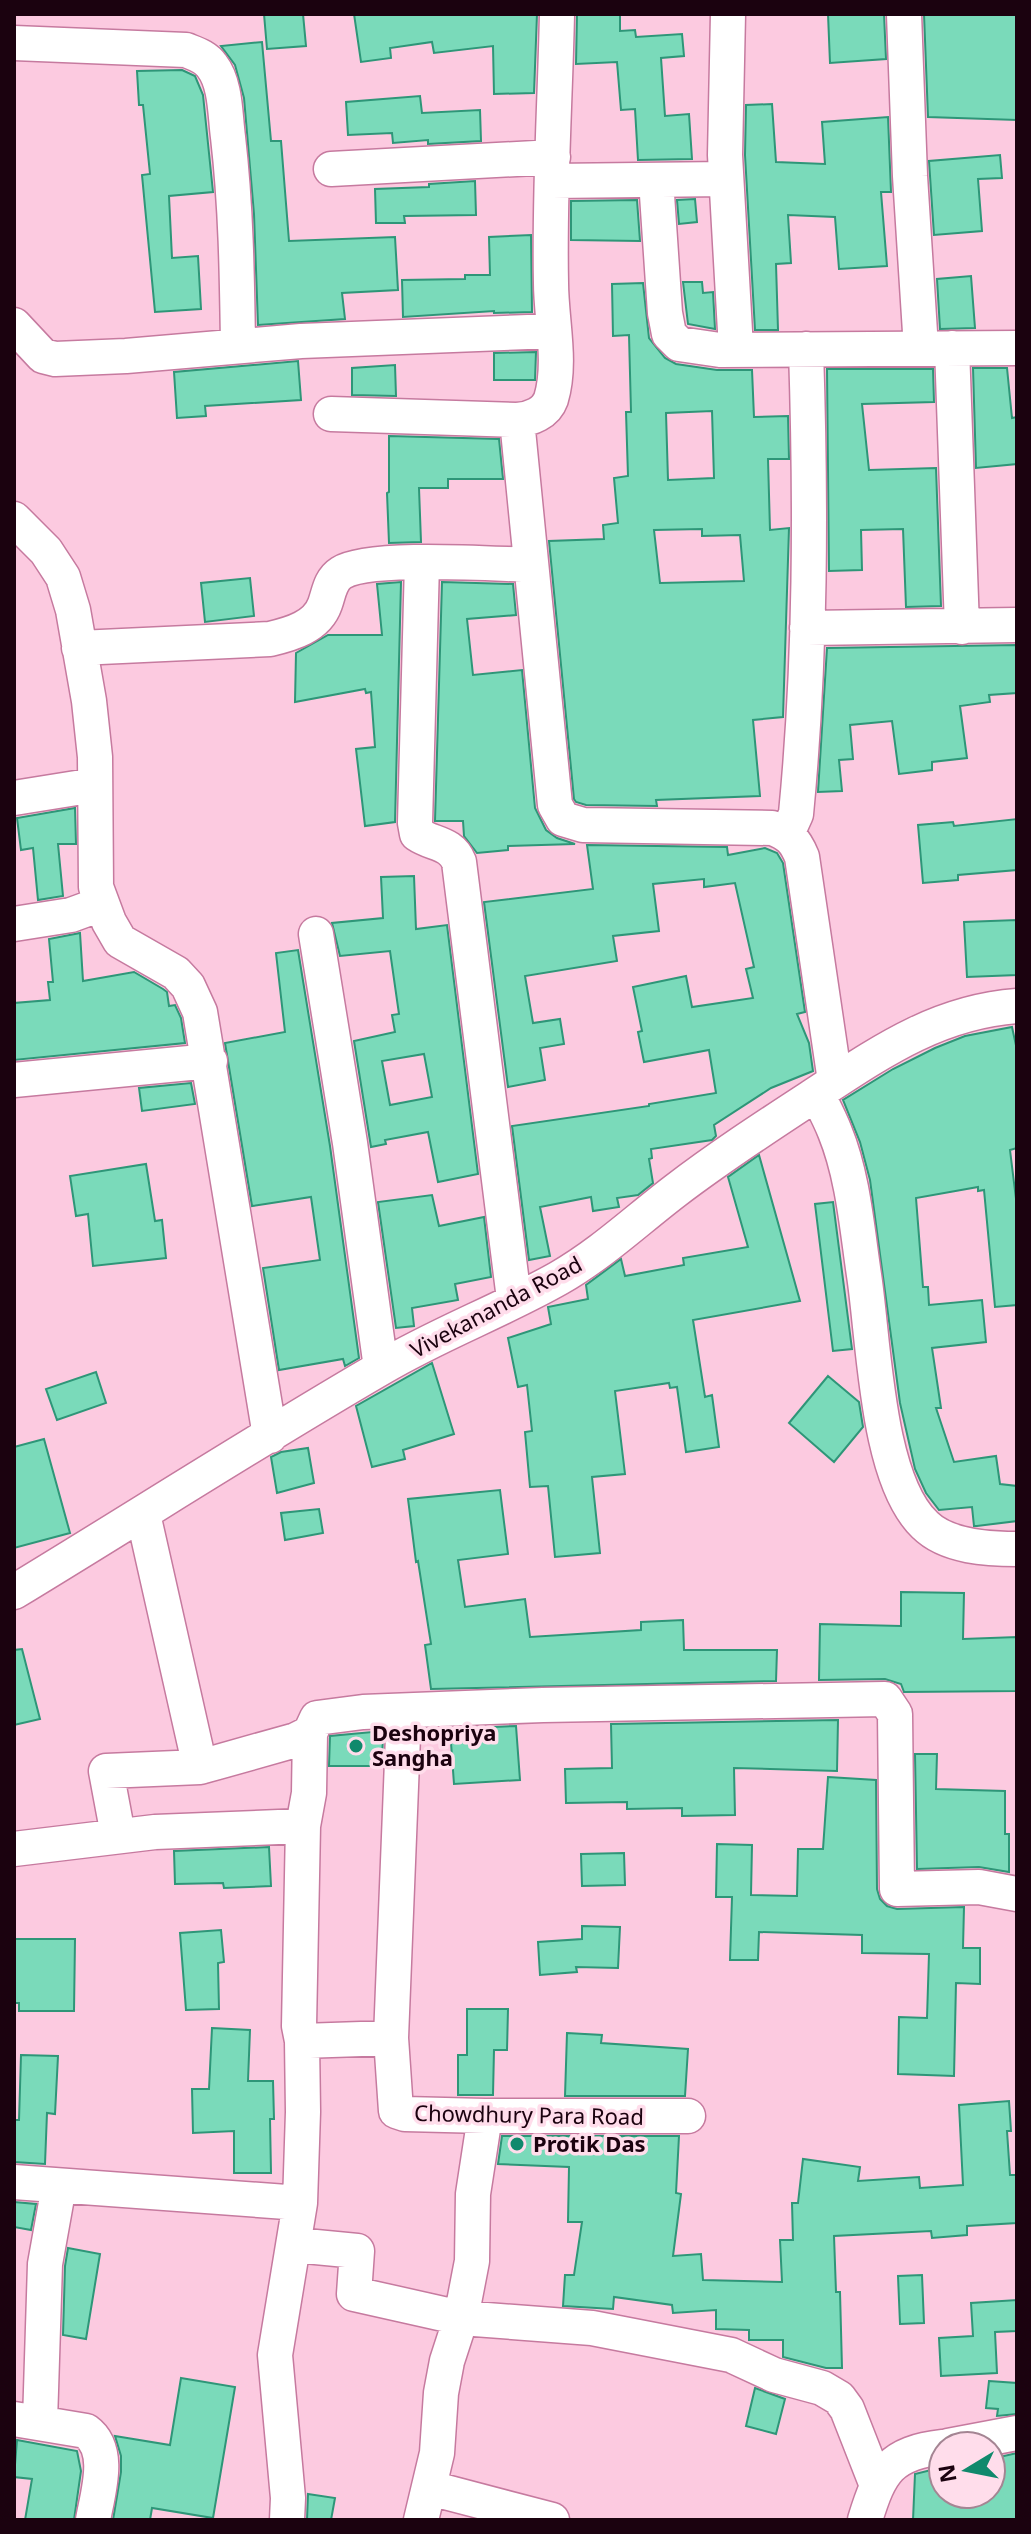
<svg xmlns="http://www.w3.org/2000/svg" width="1031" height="2534" font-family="'Noto Sans',sans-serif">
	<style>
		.building { fill: #7adaba; stroke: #2e9678; stroke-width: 2; fill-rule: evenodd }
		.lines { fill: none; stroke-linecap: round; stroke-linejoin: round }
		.minor-casing { stroke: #c67a9f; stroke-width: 37 }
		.minor { stroke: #fff; stroke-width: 34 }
		.poi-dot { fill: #10896c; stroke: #ffddeb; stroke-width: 3 }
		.labels { text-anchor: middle; stroke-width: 7; stroke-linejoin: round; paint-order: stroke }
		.street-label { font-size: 22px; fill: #1b020f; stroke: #ffddeb }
		.poi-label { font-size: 22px; font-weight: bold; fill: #1b020f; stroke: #ffddeb; text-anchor: start }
	</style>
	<rect width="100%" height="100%" fill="#fccae0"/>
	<path class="building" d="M264 14H303L306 46 267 49Z
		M354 14H537L534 93 494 94 493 46 434 53 432 42 390 48 391 58 361 62Z
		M577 14H620V31L635 30 636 37 682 34 684 56 661 58 665 116 689 114 692 159 638 160 635 109 621 110 617 62 576 64Z
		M828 14H884L886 59 830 63Z
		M924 14H1017V120L928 117Z
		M262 42 271 141H281L289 241 395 237 398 290 342 293 345 319 258 325 254 214 244 98 235 65 221 46Z
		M182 70 195 76 203 95 213 192 169 196 172 258 198 256 201 309 155 312 142 175 150 174 143 105H139L137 71Z
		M420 96 422 113 480 110 481 141 428 144V140L393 143 392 133 348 135 346 102Z
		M772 104 776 162 825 164 822 122 888 117 891 192H881L887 266 839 269 835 217 788 215 791 263 776 264 778 330H755L745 155 746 105Z
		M1000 155 1002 178 978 179 982 231 934 235 929 161Z
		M475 181 476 215 404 216 405 223H376L375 189 429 187V184Z
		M695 199 697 222 679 224 677 200Z
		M637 200 640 241 571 240V201Z
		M531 235 532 312 494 313V311L403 317 402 280 465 279V275H490L489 237Z
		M971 276 975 328 940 329 937 279Z
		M683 282H702L703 293 713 292 715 329 688 324Z
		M643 283 649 338 665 358 676 364 717 370H752L754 417 788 416 789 459H768L770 530 789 528 783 717 753 720 760 796 656 800 657 806 586 805 576 802 574 799 549 541 604 539 603 525 618 523 614 478 628 476 626 412H631L629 335 613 336 612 284ZM712 411 714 478 668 480 666 413ZM702 529V536L740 535 744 581 660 583 654 530Z
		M536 352 535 380H494V353Z
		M298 361 301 400 205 406 206 416 177 418 174 372Z
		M395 365 396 396 352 395V368Z
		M973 368H1007L1012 418 1017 417V464L976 468Z
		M827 369H933L934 402 862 404 869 470 936 468 941 606 906 607 903 529 861 530 862 570 829 571Z
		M389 436 499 439 503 479H448V488H419L421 542 389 543 387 493 389 492Z
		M250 578 254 616 205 622 201 583Z
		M401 582 395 822 365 826 356 749 375 747 371 692 366 693 365 689 295 702 296 653 328 635H382L377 584Z
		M442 582 513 584 516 615 467 619 473 675 522 670 535 808 546 830 557 838 575 844 508 846V850L477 853 464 836 463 821H435Z
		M1017 645V693L989 695 990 702 960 706 967 758 932 762V770L899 774 892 721 850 725 853 759 839 760 842 791 818 792 827 648Z
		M75 808 76 844H58L63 896 38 900 33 848 21 850 17 818Z
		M1017 819V870L958 875V880L923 883 918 825 953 822 954 826Z
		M587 845 727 847 728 855 765 848 777 853 783 863 805 1012 797 1014 809 1043 813 1071 771 1088 714 1125 716 1136 712 1140 651 1149 652 1158 649 1159 653 1183 638 1195 617 1198 619 1207 593 1211 591 1197 540 1207 550 1256 529 1260 512 1126 649 1106V1104L716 1093 709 1050 644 1062 638 1032 642 1031 633 987 686 976 692 1007 753 998 746 969 754 967 735 883 704 887V879L653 884 659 931 613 936 617 961 525 976 533 1023 560 1019 564 1044 540 1048 545 1080 508 1087 484 902 593 889Z
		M414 876 416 929 447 925 478 1174 438 1182 428 1132 385 1140 386 1144 371 1147 354 1041 395 1032 392 1015 399 1014 390 951 340 956 332 923 383 918 381 877ZM424 1054 432 1097 390 1105 382 1061Z
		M1017 920V975L967 977 964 922Z
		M80 933 83 981 134 972 163 989 167 992 169 1006 175 1005 181 1018 185 1043 14 1060V1003L50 1000 48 982H53L49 939Z
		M298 950 330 1146 359 1358 345 1366 343 1359 279 1370 263 1268 320 1260 311 1197 252 1206 225 1043 285 1032 276 953Z
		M1012 1027 1017 1050V1148L1010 1150 1017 1207V1305L995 1307 984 1190 978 1191V1187L916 1198 923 1287H928L929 1305 982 1300 986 1342 932 1348 941 1408H936L954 1462 996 1456 1000 1484 1017 1486V1521L977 1526H974L972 1507 939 1510 926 1493 915 1469 900 1403 870 1180 860 1142 843 1100 893 1069 935 1048 965 1036Z
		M191 1083 195 1104 142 1111 139 1088Z
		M759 1155 800 1301 693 1320 705 1397 712 1395 719 1447 686 1452 677 1387 670 1388 669 1383 615 1391 625 1474 592 1477 600 1553 555 1557 548 1486 530 1487 525 1432 532 1431 527 1385 518 1387 508 1338 551 1324 548 1307 588 1299 586 1285 621 1259 625 1276 684 1265 683 1258 748 1247 728 1177Z
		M146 1164 155 1221 162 1220 166 1258 93 1266 88 1214 76 1216 70 1176Z
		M432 1195 439 1226 484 1217 491 1277 455 1284 458 1300 412 1308 414 1326 396 1328 378 1202Z
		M833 1202 852 1349 833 1351 815 1204Z
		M432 1363 454 1434 403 1450 405 1459 372 1467 356 1406Z
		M96 1372 106 1403 57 1420 46 1389Z
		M828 1376 859 1402 863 1427 834 1462 789 1423Z
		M44 1439 70 1533 14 1548V1447Z
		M308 1448 314 1483 277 1493 271 1457 281 1452Z
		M500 1490 508 1554 458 1560 465 1607 525 1599 530 1637 641 1630V1622L683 1620 684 1650H777L776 1681 431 1689 425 1645 431 1644 418 1561 416 1562 408 1499Z
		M319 1509 323 1533 285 1540 281 1513Z
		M901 1592 964 1593 963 1639 1017 1637V1691L904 1692 901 1684 885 1679 819 1680 820 1624 901 1626Z
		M22 1649 40 1719 14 1725V1650Z
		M838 1720 837 1771 734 1768 735 1815 682 1816V1808L627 1809V1802L566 1803 565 1769 612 1768 611 1724Z
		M516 1726 520 1780 454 1784 450 1729Z
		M383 1731 382 1766H329L330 1736Z
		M915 1754H937L936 1789 1005 1791V1834H1009V1872L979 1867 917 1869Z
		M828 1777 876 1780 877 1889 880 1899 887 1906 897 1909 964 1907 963 1948H980V1984L956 1983 954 2076 898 2074 899 2017 927 2018 929 1954 862 1953V1935L759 1932 758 1960H730L732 1897H716L717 1844 752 1845 751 1895 797 1896 798 1849H823Z
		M269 1847 271 1886 224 1888 223 1883 175 1884 174 1851Z
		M624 1853 625 1885 582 1886 581 1854Z
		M582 1926 620 1927 618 1968 576 1967 577 1972 540 1975 538 1942 582 1939Z
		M221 1930 224 1962 218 1963 219 2009 186 2010 180 1933Z
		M14 1939H75L74 2011H19V2003H14Z
		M467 2009H508L507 2050H494L493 2095H458V2055H467Z
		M212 2028 250 2030 248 2081H273L274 2119H270L271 2173H234V2131L193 2133 192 2089H209Z
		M567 2033 602 2035 601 2043 688 2049 685 2096H565Z
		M21 2055 58 2056 55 2114 47 2113 45 2164 14 2162V2120H19Z
		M1009 2101 1011 2131H1007L1010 2175H1017V2223L967 2226V2235L932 2238 931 2231 834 2236 836 2292H840L842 2368H826L783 2357V2340H749V2330L716 2329V2310L673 2313 672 2305 614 2297 613 2309 563 2306 565 2275H574L582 2222H568L569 2167 498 2164 502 2136H679L676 2193 681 2194 673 2256 701 2254 703 2280 782 2282 780 2240H793L792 2203H798L803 2159 860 2167 858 2181 919 2177 920 2188 963 2185 959 2105Z
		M14 2202 36 2204 31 2230 14 2227Z
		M68 2248 100 2254 86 2339 63 2335 65 2266Z
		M922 2275 924 2323 900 2324 898 2276Z
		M1017 2300V2331L995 2332 997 2373 941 2376 939 2338 973 2336 971 2303Z
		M181 2378 235 2387 213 2518 152 2508 150 2520H113L121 2472V2456L115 2436 170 2445Z
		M989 2381 1017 2383V2414L997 2416 998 2409 986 2408Z
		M755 2388 785 2399 776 2434 746 2426Z
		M17 2440 77 2451 81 2471 74 2520H25L32 2479 14 2477Z
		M1017 2453V2520H913L915 2474 943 2467V2494H992L995 2458Z
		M308 2494 335 2498 331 2520H307Z"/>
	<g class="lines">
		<defs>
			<path id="minor" d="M728 14 725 155 736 349
				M904 14 910 176 921 348
				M14 43 186 50C196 54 206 57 212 66 226 84 225 115 228 137 236 206 237 275 238 345
				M331 169 553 157
				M656 180 665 313 669 334 679 344 720 350 1017 348
				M552 181 726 179
				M14 325 43 356 55 359 126 356 301 341 554 331
				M952 348 962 627
				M331 414 517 420C531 419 546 413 551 399 562 362 551 320 551 283 549 194 555 104 557 14
				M517 420 555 805 563 819 583 825 772 828C789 834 795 840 802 857L835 1081
				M14 519 46 551 63 577 73 610 89 701 95 757 96 887 109 922 120 941 176 973 188 986 200 1012 270 1436
				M422 563 415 823 417 834C433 845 451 842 459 862L514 1299
				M807 628 1017 625
				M79 648 270 639C291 634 317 627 325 604 329 593 330 580 341 573 369 555 493 564 531 565
				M14 798 95 785
				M787 834 796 814C811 659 811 504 806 349
				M14 924 71 915 101 904
				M316 934 350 1143 381 1368
				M14 1080 210 1061
				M817 1094C823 1106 830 1119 835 1132 853 1176 857 1228 864 1275 874 1339 876 1479 925 1525 947 1547 988 1549 1017 1549
				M143 1514 200 1767
				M14 1592C136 1518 257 1440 381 1368 438 1334 501 1311 559 1278 601 1254 637 1220 675 1191 718 1158 764 1128 810 1098 876 1055 935 1012 1017 1006
				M118 1835 106 1771 200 1767 296 1740 310 1733
				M14 1849 155 1832 303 1826
				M391 2038 404 1711
				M302 2041 391 2038 396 2111 405 2114 485 2116H688
				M14 2182 300 2203
				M295 2245 357 2251 354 2294 461 2318 592 2328 731 2355 774 2375 822 2388 839 2398 847 2409 876 2483
				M14 2419 86 2431C112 2450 98 2492 93 2520
				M40 2422 45 2264 59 2186
				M948 2446 1017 2433
				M430 2488 552 2520
				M287 2520 288 2498 275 2355 300 2203 303 2112 302 2041 299 2026 303 1826 309 1793 310 1733 317 1718 363 1712 543 1705 885 1699 895 1714 897 1889 979 1887 1017 1894
				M421 2520 437 2453 441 2393 447 2361 461 2318 472 2261 473 2194 485 2116
				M865 2520C880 2471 890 2453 943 2447"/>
		</defs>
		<use href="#minor" class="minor-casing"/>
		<use href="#minor" class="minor"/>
	</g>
	<g class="poi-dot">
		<circle cx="356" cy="1746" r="8"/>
		<circle cx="517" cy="2144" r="8"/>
	</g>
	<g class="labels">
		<g class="street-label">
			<text transform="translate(496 1307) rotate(-28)" y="8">Vivekananda Road</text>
			<text transform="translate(529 2115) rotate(1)" y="8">Chowdhury Para Road</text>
		</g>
		<g class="poi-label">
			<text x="372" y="1741">Deshopriya<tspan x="372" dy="25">Sangha</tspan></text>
			<text x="533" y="2152">Protik Das</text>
		</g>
	</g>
	<rect width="1031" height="2534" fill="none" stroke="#1b020f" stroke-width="32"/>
	<g transform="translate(967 2470) rotate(260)"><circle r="38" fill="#ffddeb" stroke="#a48593" stroke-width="2"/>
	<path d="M0-6L14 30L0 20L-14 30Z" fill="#10896c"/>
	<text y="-12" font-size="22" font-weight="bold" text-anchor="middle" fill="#1b020f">N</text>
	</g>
</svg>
